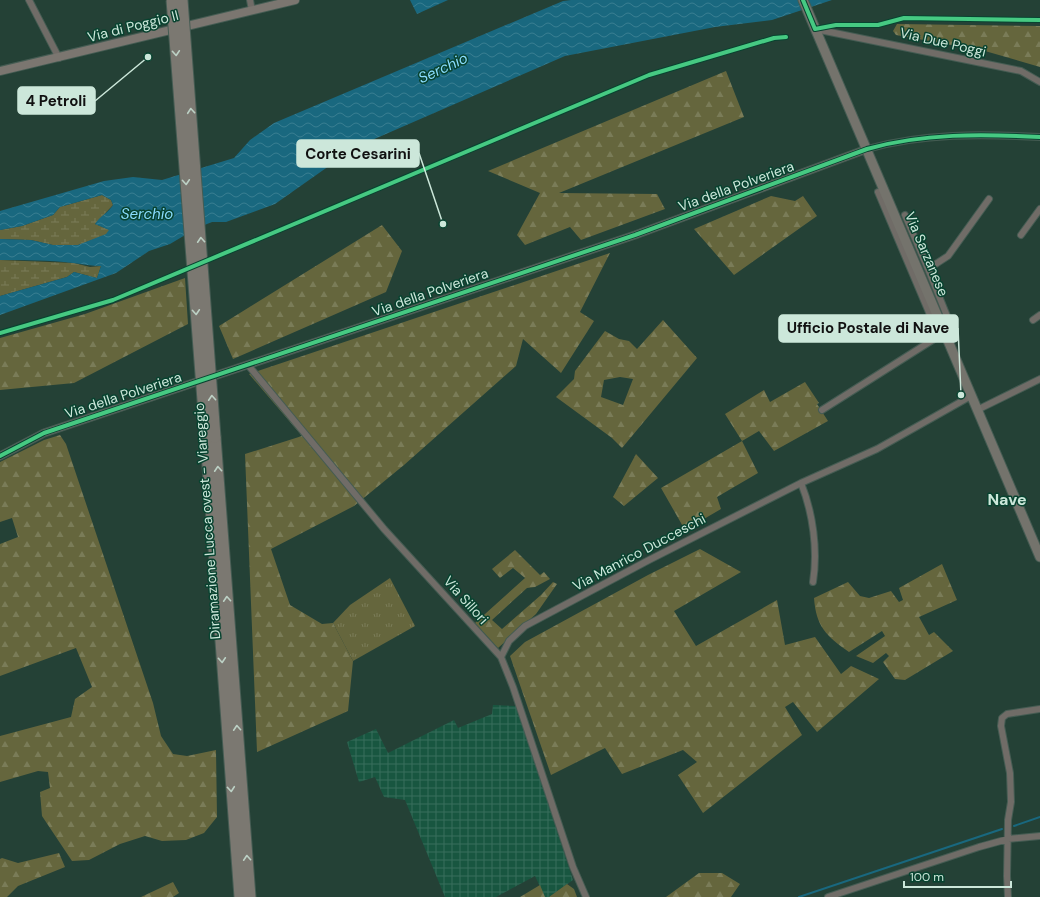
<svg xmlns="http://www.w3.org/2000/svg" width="1040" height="897" font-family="'DM Sans',sans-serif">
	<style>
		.industrial { fill: url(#industrial-grid) }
		.grass { fill: url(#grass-tufts) }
		.forest { fill: url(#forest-firs); fill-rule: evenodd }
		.wetland { fill: url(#wetland-marsh) }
		.water { fill: url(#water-waves) }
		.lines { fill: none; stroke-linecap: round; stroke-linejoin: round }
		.stream { stroke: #19687f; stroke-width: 2 }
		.minor-casing { stroke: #455c53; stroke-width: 8 }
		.tertiary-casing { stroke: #455c53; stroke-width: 9 }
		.secondary-casing { stroke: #455c53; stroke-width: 10 }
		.primary-casing { stroke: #455c53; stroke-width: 11 }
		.motorway-casing { stroke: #455c53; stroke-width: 13 }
		.minor { stroke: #706c67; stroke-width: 6 }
		.tertiary { stroke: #706c67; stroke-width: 7 }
		.secondary { stroke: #7b7670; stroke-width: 8 }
		.primary { stroke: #74736c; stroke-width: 9 }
		.motorway { stroke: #7b7871; stroke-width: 11 }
		.motorway-bridge-casing { stroke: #455c53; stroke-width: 13; stroke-linecap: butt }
		.motorway-bridge { stroke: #7b7871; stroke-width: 11 }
		.cycleway-casing { stroke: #084330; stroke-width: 6 }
		.cycleway { stroke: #46c982; stroke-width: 4 }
		.oneway { stroke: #bcd1c5 }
		.labels { text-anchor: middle; stroke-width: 3; stroke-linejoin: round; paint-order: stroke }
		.street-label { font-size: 14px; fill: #cce7da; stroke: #084330 }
		.water-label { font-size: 15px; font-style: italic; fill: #89dcfd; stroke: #084330 }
		.quarter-label { font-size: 16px; font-weight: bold; fill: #cce7da; stroke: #084330 }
		.leader { fill: none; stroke: #cce7da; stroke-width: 1.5 }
		.callout-dot { fill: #cce7da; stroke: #084330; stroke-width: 1.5 }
		.callout { fill: #cce7da; stroke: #cce7da; stroke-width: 1.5 }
		.callout-label { font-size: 15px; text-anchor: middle; font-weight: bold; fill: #111 }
	</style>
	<defs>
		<pattern id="industrial-grid" width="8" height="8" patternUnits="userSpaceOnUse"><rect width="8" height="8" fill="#185640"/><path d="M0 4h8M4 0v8" fill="none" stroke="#386e5b"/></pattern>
		<pattern id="grass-tufts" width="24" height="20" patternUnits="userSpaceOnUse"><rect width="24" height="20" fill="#65663d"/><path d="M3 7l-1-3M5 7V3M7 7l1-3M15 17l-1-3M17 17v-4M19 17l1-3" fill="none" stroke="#7a7c58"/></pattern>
		<pattern id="forest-firs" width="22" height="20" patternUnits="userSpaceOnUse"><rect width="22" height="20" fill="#65663d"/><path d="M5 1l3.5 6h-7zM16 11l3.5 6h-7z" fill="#7a7c58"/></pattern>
		<pattern id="wetland-marsh" width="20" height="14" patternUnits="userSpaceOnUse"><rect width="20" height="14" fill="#65663d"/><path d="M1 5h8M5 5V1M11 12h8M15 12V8" fill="none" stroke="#7a7c58"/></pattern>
		<pattern id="water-waves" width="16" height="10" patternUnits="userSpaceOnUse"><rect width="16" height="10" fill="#19687f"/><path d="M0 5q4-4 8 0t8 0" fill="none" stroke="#397e91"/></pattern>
	</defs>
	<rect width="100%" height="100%" fill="#244136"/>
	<path class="industrial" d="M493 705 516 706 573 880 549 897H545L535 876 496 897H445L405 800 384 797 375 777 359 782 347 742 376 729 388 753 454 720 458 728 492 714Z"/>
	<path class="grass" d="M390 578 415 626 353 661 333 623 350 605Z"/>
	<path class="forest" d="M897 24 1040 26V67L985 51 896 35 893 31Z
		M726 71 744 117 559 193 657 194 665 209 581 240 570 227 525 245 517 235 540 193 488 171Z
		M771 196 795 201 803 196 817 216 734 275 694 229Z
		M382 225 402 251 386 292 233 359 219 326Z
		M610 253 580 312 594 321 561 373 523 339 516 366 404 465 354 506 271 549 290 605 322 624 333 623 353 661 348 711 257 752 245 454 302 436 249 374Z
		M185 278 188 324 74 383 0 390V338L85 314Z
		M663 320 697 358 622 448 612 438 556 397 574 379 575 371 605 331 619 339 629 341 637 349ZM620 377 633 379 623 405 601 397 604 380Z
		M805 382 819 403 817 404 828 421 774 451 759 431 742 441 758 473 717 497 721 509 685 530 661 488 742 441 725 414 764 390 770 402Z
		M60 435 66 444 153 703 161 736 173 754 187 756 216 750 217 817 204 833 186 840 162 841 145 836 120 844 89 860 72 861 42 816 40 792 50 788 48 772 38 771 0 782V736L71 717 75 699 92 687 76 648 0 676V544L18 537 12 518 0 522V462L44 440Z
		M636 454 658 478 624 506 613 497Z
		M700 549 741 572 674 611 696 646 777 600 785 645 815 637 841 674 851 666 879 679 817 732 793 702 785 707 802 735 703 813 678 775 697 762 683 750 622 774 605 748 551 775 510 656 525 642 648 575Z
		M515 550 540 575 544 572 550 579 535 587 527 588 492 620 502 629 541 595 553 582 557 584 536 614 498 648 475 623 525 578 513 568 500 578 492 569Z
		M942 564 957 600 919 617 929 635 934 632 953 651 905 680 895 679 883 662 889 656 886 653 873 663 856 656 885 636 882 631 849 652C826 636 816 626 814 598L848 582 860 596 869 598 891 591 899 602 903 600 899 588Z
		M59 853 65 867 18 886 7 897H0V859L2 858 18 863Z
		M699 873H722L740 884 731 897H666Z
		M173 882 179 893 173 897H141Z
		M567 884 574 889 577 897H549Z
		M540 885 545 897H520Z"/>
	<path class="wetland" d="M102 195 111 200 113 205 95 224 110 230 106 235 78 245H53L31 240 0 239V230L22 226 53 215 60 207Z
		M0 260 74 263 90 267 101 266 97 278 74 272 67 277 0 296Z"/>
	<path class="water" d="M410 0H448L417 14Z
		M571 0H832L772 20 715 27 565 56 356 147 275 204 226 222H212L197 228 170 244 149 251 116 273 0 315V296L67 277 74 272 97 278 101 266C92 266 83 264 73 263 49 260 24 260 0 260V239L31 240 53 245H78L106 234 109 230 95 224C100 216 108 213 113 205L111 200 102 195 60 207 53 215 22 226 0 230V211L104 181 133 177 162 180 234 158 250 140 274 123 563 1Z"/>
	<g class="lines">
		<path class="stream" d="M1014 826 1040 817
			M799 897 1002 829"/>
		<defs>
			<path id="minor" d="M29 0 59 58
				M250 0 252 11
				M815 29 1021 71 1040 82
				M867 149C923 133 982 134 1040 137
				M878 192 939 336
				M905 215 928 269
				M1021 235 1040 209
				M1033 320 1040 315
				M248 365 384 529 501 657 513 687 573 867 586 897
				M822 410 950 329 949 321 928 269 948 256 989 199
				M977 410 1040 379
				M801 483C813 513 818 550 813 582
				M501 657 509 641 525 626 649 560 801 483 877 449 971 396
				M828 897 979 847 1008 839 1040 836
				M1008 897 1007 876 1008 820 1011 802 1010 773 1001 726 1002 718 1007 714 1040 709"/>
			<path id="tertiary" d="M0 456 44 433 635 235 867 149"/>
			<path id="secondary" d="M0 71 295 0"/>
			<path id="primary" d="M803 0 1040 557"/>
			<path id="motorway" d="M215 437 250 897
				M206 439 240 897"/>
		</defs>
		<use href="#minor" class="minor-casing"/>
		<use href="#tertiary" class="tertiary-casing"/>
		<use href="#secondary" class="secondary-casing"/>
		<use href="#primary" class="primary-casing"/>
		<use href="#motorway" class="motorway-casing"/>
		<use href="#minor" class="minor"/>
		<use href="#tertiary" class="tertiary"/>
		<use href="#secondary" class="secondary"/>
		<use href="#primary" class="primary"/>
		<use href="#motorway" class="motorway"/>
		<defs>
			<path id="motorway-bridge" d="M172 0 206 439
				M182 0 215 437"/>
		</defs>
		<use href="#motorway-bridge" class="motorway-bridge-casing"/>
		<use href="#motorway-bridge" class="motorway-bridge"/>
		<defs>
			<path id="cycleway" d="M803 0 815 29 836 25H878L904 18 1040 20
				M0 333 113 300 649 75 774 38 786 37
				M0 456 44 433 635 235 867 149C923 133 982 134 1040 137"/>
		</defs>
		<use href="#cycleway" class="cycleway-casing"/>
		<use href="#cycleway" class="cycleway"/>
	</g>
	<defs><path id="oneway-chevron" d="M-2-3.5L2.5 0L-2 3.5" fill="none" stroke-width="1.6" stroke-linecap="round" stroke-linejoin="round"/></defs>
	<g class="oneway">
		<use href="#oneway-chevron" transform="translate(176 53) rotate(86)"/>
		<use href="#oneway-chevron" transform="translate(191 111) rotate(-95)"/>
		<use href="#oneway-chevron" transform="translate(186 182) rotate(86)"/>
		<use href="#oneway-chevron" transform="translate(201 240) rotate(-94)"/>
		<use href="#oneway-chevron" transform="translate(196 312) rotate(86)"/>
		<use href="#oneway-chevron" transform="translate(212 398) rotate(-94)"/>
		<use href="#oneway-chevron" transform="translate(218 469) rotate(-94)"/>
		<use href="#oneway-chevron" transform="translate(227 599) rotate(-94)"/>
		<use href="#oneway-chevron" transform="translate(222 660) rotate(86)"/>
		<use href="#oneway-chevron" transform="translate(237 728) rotate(-94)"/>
		<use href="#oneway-chevron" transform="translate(231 789) rotate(85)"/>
		<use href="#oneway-chevron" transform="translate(247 858) rotate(-94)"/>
	</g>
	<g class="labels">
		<g class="street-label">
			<text transform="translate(133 26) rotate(-14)" y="5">Via di Poggio II</text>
			<text transform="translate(943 42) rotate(13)" y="5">Via Due Poggi</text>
			<text transform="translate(736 186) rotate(-20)" y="5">Via della Polveriera</text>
			<text transform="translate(927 254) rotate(67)" y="5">Via Sarzanese</text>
			<text transform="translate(430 292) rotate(-19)" y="5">Via della Polveriera</text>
			<text transform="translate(123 395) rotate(-18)" y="5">Via della Polveriera</text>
			<text transform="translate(207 521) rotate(-94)" y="5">Diramazione Lucca ovest - Viareggio</text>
			<text transform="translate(639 552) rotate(-28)" y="5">Via Manrico Ducceschi</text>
			<text transform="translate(466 600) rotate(48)" y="5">Via Sillori</text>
		</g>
		<g class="water-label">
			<text transform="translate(443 68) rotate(-25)" y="5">Serchio</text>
			<text x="147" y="219">Serchio</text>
		</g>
		<g class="quarter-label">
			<text x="1007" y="505">Nave</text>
		</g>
	</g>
	<path class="leader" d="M148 57L95 101M443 224L419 153M961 395L958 328"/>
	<g class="callout-dot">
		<circle cx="148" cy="57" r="4"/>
		<circle cx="443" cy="224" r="4"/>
		<circle cx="961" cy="395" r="4"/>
	</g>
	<g class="callout">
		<rect x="18" y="87" width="77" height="27" rx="4"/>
		<rect x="297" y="140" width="122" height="27" rx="4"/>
		<rect x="779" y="315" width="179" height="27" rx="4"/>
	</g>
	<g class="callout-label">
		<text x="56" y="106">4 Petroli</text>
		<text x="358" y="159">Corte Cesarini</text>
		<text x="868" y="333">Ufficio Postale di Nave</text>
	</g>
	<path d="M904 881v6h107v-6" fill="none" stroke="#cce7da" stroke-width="2"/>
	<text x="910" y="881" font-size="12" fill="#cce7da" stroke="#084330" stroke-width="3" paint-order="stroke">100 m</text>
</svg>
